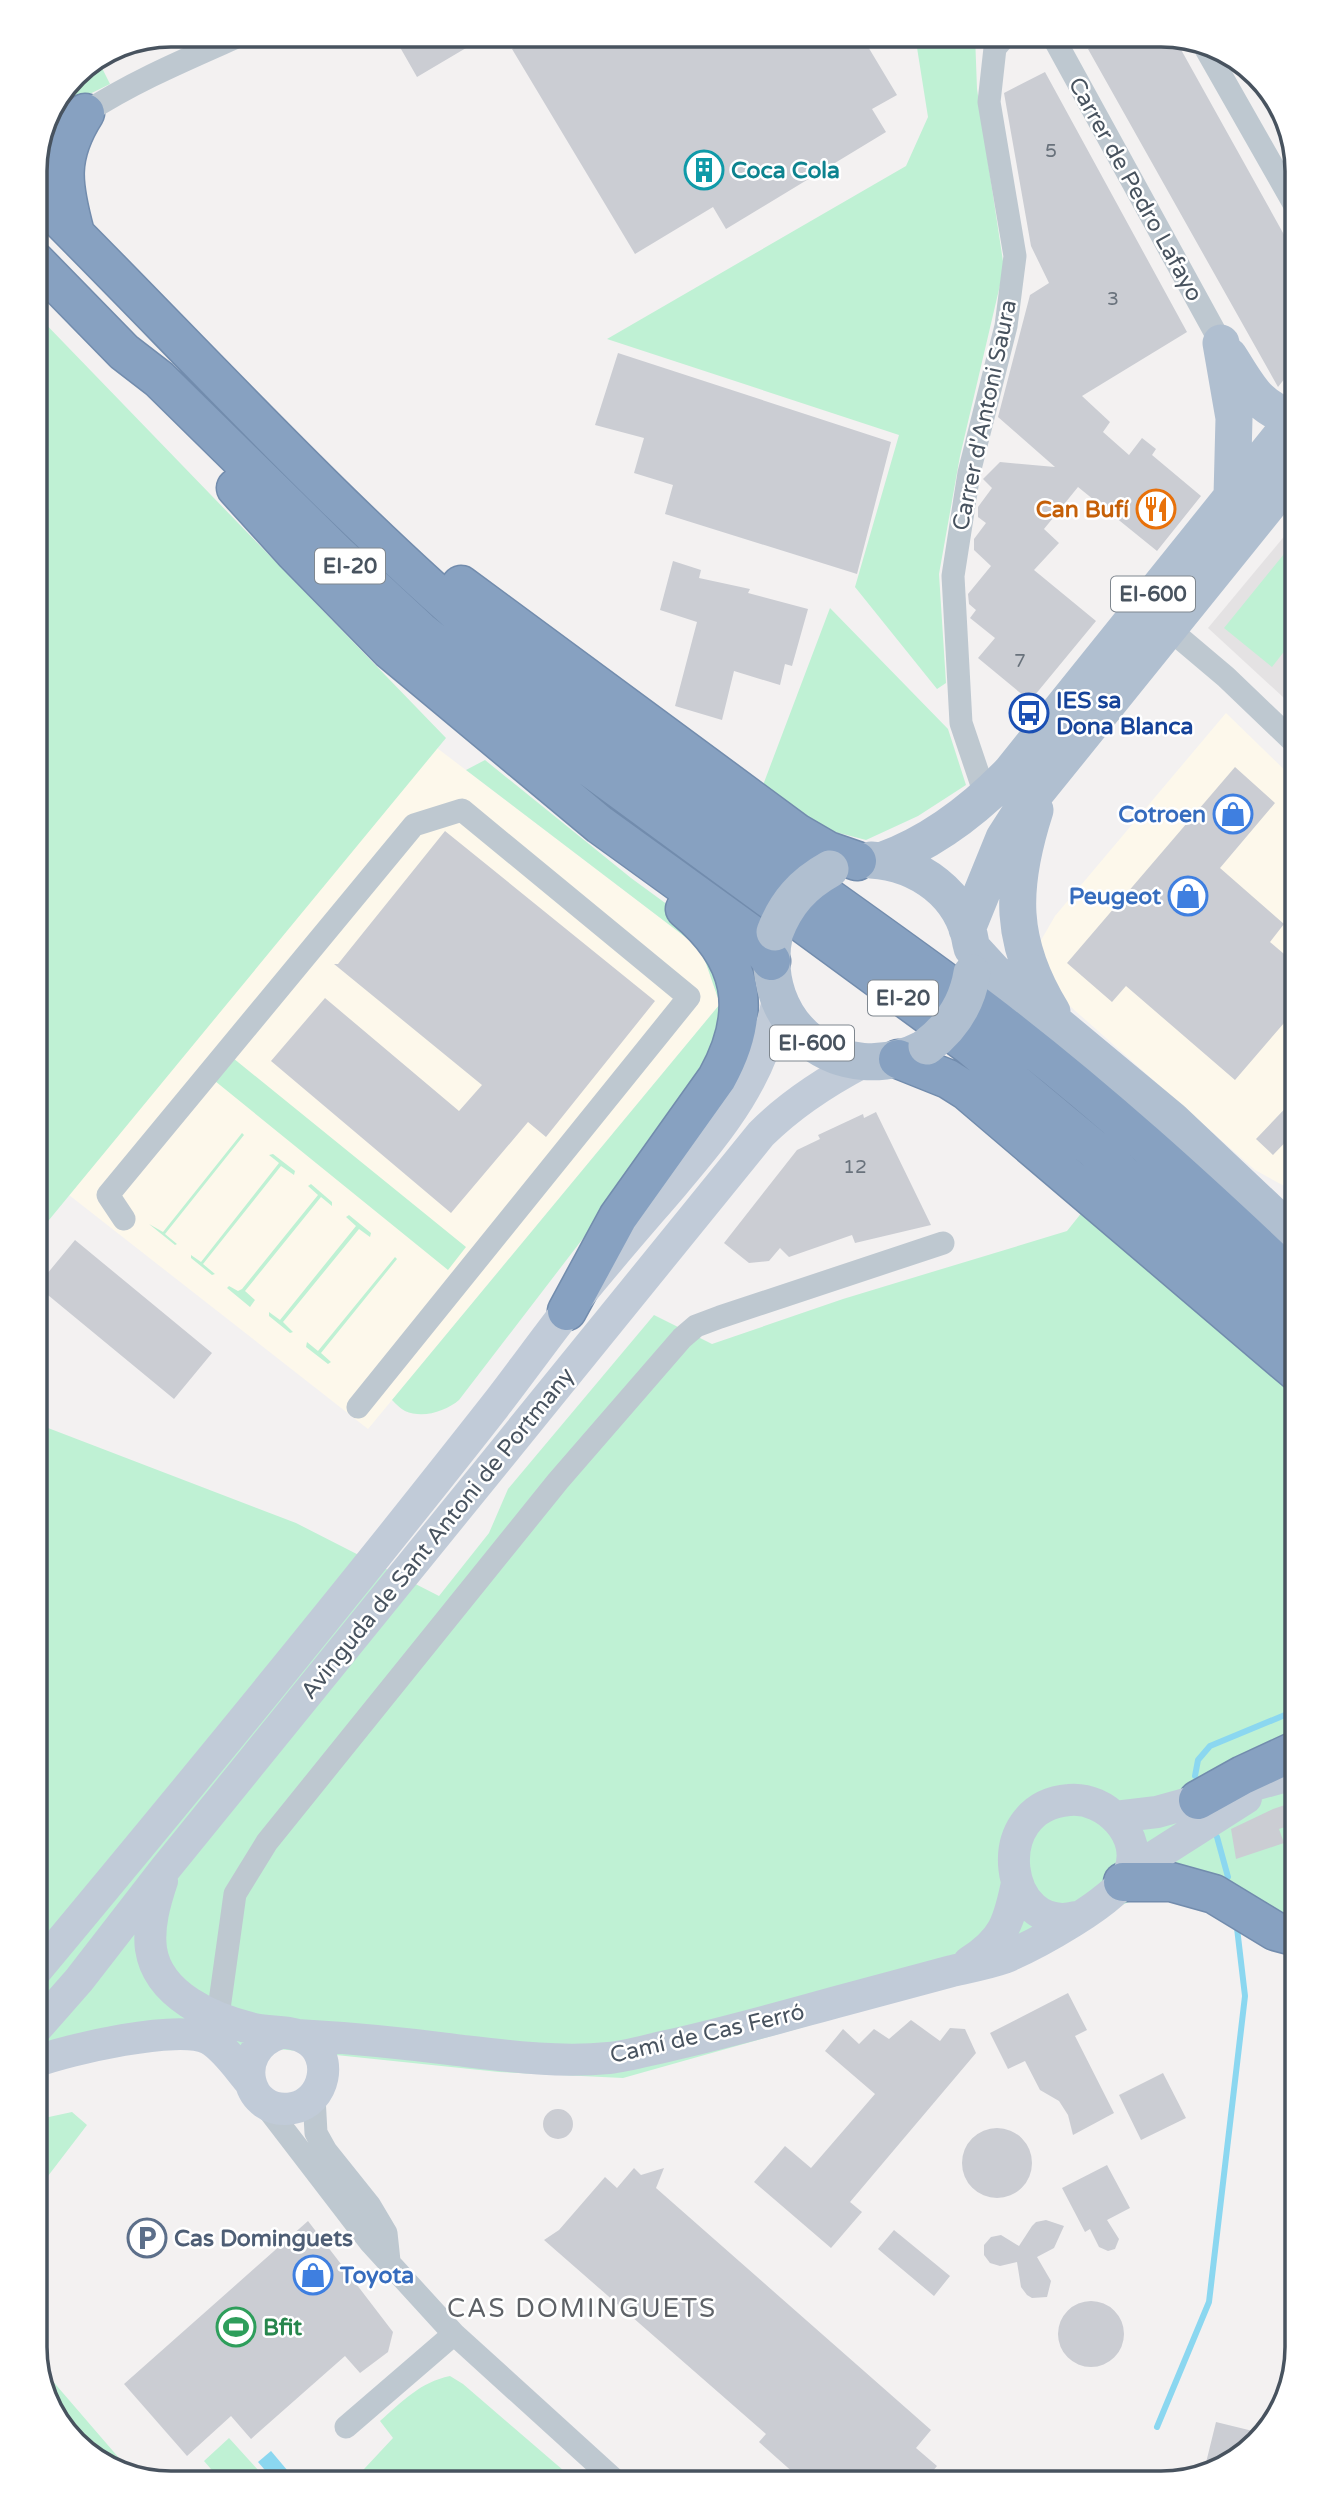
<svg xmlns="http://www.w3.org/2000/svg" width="1332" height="2518" font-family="'Varela Round',sans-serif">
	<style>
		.commercial { fill: #fdf8eb }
		.education { fill: #e4e2e3 }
		.green { fill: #bff1d4 }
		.water { fill: #8bd7f0 }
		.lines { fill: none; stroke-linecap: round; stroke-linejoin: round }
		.stream { stroke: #8bd7f0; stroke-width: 6 }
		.building { fill: #cbcdd3 }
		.highway-casing { stroke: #728cad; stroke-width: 41 }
		.street { stroke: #bec8d0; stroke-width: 23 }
		.secondary { stroke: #c1cbd8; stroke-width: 32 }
		.primary { stroke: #b0bfd0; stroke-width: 37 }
		.highway { stroke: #87a1c1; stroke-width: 38 }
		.primary-bridge { stroke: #b0bfd0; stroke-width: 37 }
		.labels { text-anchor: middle; stroke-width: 5; stroke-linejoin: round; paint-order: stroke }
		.number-label { font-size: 19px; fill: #69727c }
		.shield { fill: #fff; stroke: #7f878f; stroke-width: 2 }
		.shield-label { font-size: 21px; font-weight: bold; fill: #48535f }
		.culture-label { font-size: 23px; font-weight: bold; fill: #0d838f; stroke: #fff; text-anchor: start }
		.street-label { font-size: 23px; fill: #48535f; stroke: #fff }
		.food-label { font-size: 23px; font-weight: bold; fill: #c56008; stroke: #fff; text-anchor: end }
		.transit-label { font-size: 23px; font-weight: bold; fill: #164399; stroke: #fff; text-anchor: start }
		.shop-label { font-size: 23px; font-weight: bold; fill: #366cbe; stroke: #fff; text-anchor: end }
		.service-label { font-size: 23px; font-weight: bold; fill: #4e5e75; stroke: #fff; text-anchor: start }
		.leisure-label { font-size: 23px; font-weight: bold; fill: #27864d; stroke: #fff; text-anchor: start }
		.quarter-label { font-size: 26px; letter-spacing: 2px; fill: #5d6166; stroke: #fff }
		.rim { fill: none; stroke: #48535f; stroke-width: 3.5 }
	</style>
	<rect width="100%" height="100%" fill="#f3f1f1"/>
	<path class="commercial" d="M1226 713 1297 782V1193L1255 1170 1063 1000 1045 969 1040 942 1055 916Z
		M437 748 701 949 720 1004 368 1429 69 1195Z"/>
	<path class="education" d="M1297 521V710L1208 628Z"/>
	<path class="green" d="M915 35H975L977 89 1004 268 960 456 939 574 946 683 937 689 855 587 899 435 607 339 906 166 928 117Z
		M98 60 110 84 49 114 75 75Z
		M35 313 446 738 35 1237Z
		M1297 538V635L1272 667 1224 628Z
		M830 608 948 729 966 785 918 816 866 840 804 824 760 793Z
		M485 760 631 878 698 927 715 948 729 1033 644 1159 459 1400C446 1411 423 1419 405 1411 401 1409 396 1404 392 1400L720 1004 701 949 466 770Z
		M233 1058 466 1247 448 1270 215 1081Z
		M242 1133 244 1135 165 1234 177 1244 175 1245 149 1224 163 1232Z
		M273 1154 295 1171 294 1175 281 1166 203 1264 215 1274 212 1275 191 1258V1255L201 1262 279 1163 269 1155Z
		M311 1184 332 1202V1206L321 1197 245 1291 255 1300 250 1307 227 1288 229 1286 238 1291 242 1289 318 1195 308 1186Z
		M1087 1206 1297 1394V1949L1247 1925 1151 1893 1112 1909 1030 1963 623 2078 499 2072 259 2047 158 2050 102 2058 57 2069 35 2081V1423L296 1523 439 1596 489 1533 508 1489 654 1315 712 1344 843 1299 1067 1231Z
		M349 1215 371 1233 370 1237 359 1229 283 1322 293 1332 290 1333 269 1316V1312L280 1320 356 1226 346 1217Z
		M395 1257 397 1259 321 1353 331 1362 328 1364 306 1347 307 1342 318 1351Z
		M72 2112 87 2125 35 2193V2120Z
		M38 2364 131 2472 95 2460 46 2399Z
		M450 2376 463 2384 578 2483H351L393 2438 380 2421C402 2402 420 2382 450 2376Z
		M229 2438 270 2483H223L204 2461Z"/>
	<path class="water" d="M271 2451 298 2483H276L258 2462Z"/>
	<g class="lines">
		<path class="stream" d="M1195 1776 1198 1760 1210 1746 1297 1710
			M1217 1837 1228 1877
			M1157 2427 1209 2302 1245 1996 1237 1928"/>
	</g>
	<path class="building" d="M393 35H488L417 77Z
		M535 35H861L897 95 872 109 886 132 726 229 713 207 635 254 512 49Z
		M1113 35 1174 37 1297 258V363L1278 387 1088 49Z
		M1045 72 1187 332 1082 396 1110 422 1103 432 1129 455 1142 438 1156 449 1152 455 1201 496 1157 551 1078 487 1044 529 1059 543 1034 570 1096 621 1030 701 978 658 995 638 970 618 976 610 969 604 968 594 991 566 974 550V539L986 523 978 517V507L992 488 983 479 1000 462 1055 467 998 417 1030 295 1049 283 1031 246 1004 93Z
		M618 353 891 442 857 574 665 514 673 485 634 473 644 438 595 425Z
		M673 561 701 570 699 578 750 589 748 593 808 609 792 666 785 664 780 685 734 671 722 720 675 706 697 622 660 610Z
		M1235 767 1275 803 1220 868 1284 924 1270 942 1297 965V1008L1235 1080 1126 986 1112 1002 1067 963Z
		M445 831 655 1001 546 1137 528 1122 451 1213 271 1061 325 998 459 1111 482 1085 334 964H338Z
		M1297 1096V1130L1273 1155 1256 1139Z
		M876 1112 931 1225 855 1243 852 1235 789 1257 780 1248 769 1261 749 1263 724 1243 797 1150 820 1139 818 1135 863 1114 864 1118Z
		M75 1240 212 1353 174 1399 37 1286Z
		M1297 1801V1823L1279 1829 1284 1843 1236 1859 1231 1829 1273 1809Z
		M1068 1993 1087 2030 1075 2036 1114 2113 1073 2135 1068 2115 1059 2101 1040 2090 1025 2061 1008 2069 990 2033Z
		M911 2020 940 2041 950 2028 965 2029 976 2053 850 2202 862 2212 831 2248 754 2182 785 2146 811 2168 875 2094 825 2051 843 2029 859 2044 874 2029 889 2039Z
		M1163 2073 1186 2118 1141 2140 1119 2095Z
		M543 2124a15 15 0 1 1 30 0a15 15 0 1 1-30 0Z
		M962 2163a35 35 0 1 1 70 0a35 35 0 1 1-70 0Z
		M1107 2165 1130 2208 1107 2220 1119 2239 1115 2249 1108 2251 1099 2247 1090 2229 1085 2232 1062 2188Z
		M634 2168 641 2175 664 2168 656 2188 931 2430 916 2448 937 2466 923 2483H805L759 2442 766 2434 544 2240 559 2230 605 2177 617 2188Z
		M1046 2220 1064 2226 1054 2248 1037 2257 1051 2281 1047 2297 1032 2298 1027 2295 1021 2287 1017 2262 1000 2266 990 2263 984 2255V2245L991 2237 1001 2235 1019 2246 1032 2226 1036 2222Z
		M308 2221 393 2332 388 2352 360 2373 345 2356 251 2439 231 2416 187 2456 124 2384Z
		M894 2230 950 2276 934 2296 878 2249Z
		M1058 2334a33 33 0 1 1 66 0a33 33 0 1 1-66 0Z
		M1216 2422 1261 2433 1213 2472 1203 2475Z"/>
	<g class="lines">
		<defs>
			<path id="highway" d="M35 194C196 354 347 523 522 668 670 792 833 897 987 1013 1096 1096 1198 1189 1297 1283
				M75 233C62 185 57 157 85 113
				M35 261 124 352 159 379 338 555 420 631 588 766 969 1045 1095 1150 1245 1282 1297 1333
				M236 488 295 553 390 650 600 825 752 935 771 961
				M461 585 797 833 828 851 857 861
				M898 1059 948 1079 967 1091 1297 1372
				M567 1311 618 1217 717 1078C754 1011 744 958 685 909
				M1198 1800 1243 1775 1297 1750
				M1123 1882H1171L1214 1894 1275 1931 1297 1937"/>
		</defs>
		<use href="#highway" class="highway-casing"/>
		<path class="street" d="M1052 35 1221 343
			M1206 49 1297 209
			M85 113C134 81 187 59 241 35
			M1168 628 1226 677 1297 745
			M986 797 961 723 953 576 969 473 1006 326 1015 256 989 102 995 48 1006 35
			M124 1219 108 1195 414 825 462 810 689 997 358 1407
			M218 2016 235 1894 267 1842 558 1481 682 1338 696 1326 720 1317 943 1243
			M314 2097 316 2133 326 2151 370 2206 386 2233 389 2261
			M261 2100 370 2242 454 2334 618 2483
			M346 2427 454 2334"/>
		<path class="secondary" d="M1115 1817 1157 1812 1297 1773
			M1130 1872 1246 1798
			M162 1881C155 1902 148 1926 151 1949 158 1996 213 2019 254 2029 271 2033 292 2030 306 2039 335 2056 325 2102 293 2108 246 2117 231 2051 278 2034
			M969 1962C1004 1940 1009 1922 1017 1883
			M35 1972C191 1785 345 1597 495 1406 519 1375 542 1343 566 1312 600 1269 637 1227 673 1185 723 1126 763 1077 778 999
			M35 2030 79 1980 165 1869 761 1134C791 1104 825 1082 863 1062
			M297 2035C351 2038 403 2043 456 2050 507 2056 558 2063 609 2058 628 2056 648 2050 667 2046 726 2033 785 2016 844 2000 880 1990 916 1981 952 1971 969 1967 987 1964 1004 1958 1033 1946 1117 1901 1129 1873 1145 1836 1105 1796 1069 1800 985 1807 1005 1936 1076 1917
			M35 2062C67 2050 180 2023 209 2039 225 2048 238 2068 250 2082"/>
		<path class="primary" d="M1221 343 1234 418 1232 496
			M1229 356C1251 390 1255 404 1294 420
			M1035 810C1010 888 1009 942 1052 1012
			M871 860C919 863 963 894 971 944
			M881 861C931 843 973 811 1010 773L1297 416
			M967 929 1004 838 1022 810 1297 469
			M775 932C754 1025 841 1092 925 1048
			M972 948 994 972 1172 1120 1297 1238"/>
		<use href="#highway" class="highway"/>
		<path class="primary-bridge" d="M775 932C786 903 803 884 830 869
			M927 1046C952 1027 967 1004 972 973"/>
	</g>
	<defs>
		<symbol id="building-ring" viewBox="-11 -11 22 22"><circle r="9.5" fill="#fff" stroke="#0f9aa8" stroke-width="1.5"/><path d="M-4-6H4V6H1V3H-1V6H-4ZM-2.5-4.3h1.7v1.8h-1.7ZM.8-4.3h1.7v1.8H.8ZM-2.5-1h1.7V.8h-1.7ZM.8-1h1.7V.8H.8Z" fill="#0f9aa8"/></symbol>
		<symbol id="restaurant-ring" viewBox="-11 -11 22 22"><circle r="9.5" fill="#fff" stroke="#e8710a" stroke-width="1.5"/><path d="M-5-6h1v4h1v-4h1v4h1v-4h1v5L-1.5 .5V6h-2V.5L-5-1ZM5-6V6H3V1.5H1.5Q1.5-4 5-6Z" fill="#e8710a"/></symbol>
		<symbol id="bus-ring" viewBox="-11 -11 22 22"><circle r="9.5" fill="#fff" stroke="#1a4fb4" stroke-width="1.5"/><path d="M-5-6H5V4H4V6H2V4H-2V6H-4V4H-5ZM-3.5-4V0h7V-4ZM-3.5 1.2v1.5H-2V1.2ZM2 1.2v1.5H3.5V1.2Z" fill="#1a4fb4"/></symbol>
		<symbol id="shop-ring" viewBox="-11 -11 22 22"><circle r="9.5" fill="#fff" stroke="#3f7fe0" stroke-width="1.5"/><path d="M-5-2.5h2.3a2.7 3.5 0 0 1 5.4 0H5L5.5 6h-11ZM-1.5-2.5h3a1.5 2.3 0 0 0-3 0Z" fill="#3f7fe0"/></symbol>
		<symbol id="parking-ring" viewBox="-11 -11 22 22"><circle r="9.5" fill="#fff" stroke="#5c6f8a" stroke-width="1.5"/><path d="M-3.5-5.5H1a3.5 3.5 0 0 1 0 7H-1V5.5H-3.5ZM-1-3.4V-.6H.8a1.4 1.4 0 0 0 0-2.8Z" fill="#5c6f8a"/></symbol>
		<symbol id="stadium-ring" viewBox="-11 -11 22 22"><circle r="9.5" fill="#fff" stroke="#2e9e5b" stroke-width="1.5"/><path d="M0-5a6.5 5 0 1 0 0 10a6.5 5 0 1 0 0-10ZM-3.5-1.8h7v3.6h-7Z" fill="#2e9e5b"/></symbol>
	</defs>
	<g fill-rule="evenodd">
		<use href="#building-ring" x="682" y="148" width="44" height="44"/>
		<use href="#restaurant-ring" x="1134" y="487" width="44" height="44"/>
		<use href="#bus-ring" x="1007" y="691" width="44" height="44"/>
		<use href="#shop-ring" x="1211" y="792" width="44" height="44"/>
		<use href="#shop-ring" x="1166" y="874" width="44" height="44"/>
		<use href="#parking-ring" x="125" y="2216" width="44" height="44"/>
		<use href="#shop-ring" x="291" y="2253" width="44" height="44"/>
		<use href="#stadium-ring" x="214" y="2305" width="44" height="44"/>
	</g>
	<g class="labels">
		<g class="number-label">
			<text x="1051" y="157">5</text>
			<text x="1113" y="305">3</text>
			<text x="1020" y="667">7</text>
			<text x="855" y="1173">12</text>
		</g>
		<g class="shield">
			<rect x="315" y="548.5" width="70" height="35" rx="5"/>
			<rect x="1111" y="576.5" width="84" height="35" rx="5"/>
			<rect x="868" y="980.5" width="70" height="35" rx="5"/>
			<rect x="770" y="1025.5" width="84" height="35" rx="5"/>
		</g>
		<g class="shield-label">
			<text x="350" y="573">EI-20</text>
			<text x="1153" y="601">EI-600</text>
			<text x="903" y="1005">EI-20</text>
			<text x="812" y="1050">EI-600</text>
		</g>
		<g class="culture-label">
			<text x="731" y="178">Coca Cola</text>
		</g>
		<g class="street-label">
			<text transform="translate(1136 189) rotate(61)" y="8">Carrer de Pedro Lafayo</text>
			<text transform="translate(984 415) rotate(-78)" y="8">Carrer d'Antoni Saura</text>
			<text transform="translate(437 1533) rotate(-51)" y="8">Avinguda de Sant Antoni de Portmany</text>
			<text transform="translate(707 2033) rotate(-13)" y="8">Camí de Cas Ferró</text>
		</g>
		<g class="food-label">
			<text x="1129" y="517">Can Bufí</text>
		</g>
		<g class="transit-label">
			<text x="1056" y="708">IES sa<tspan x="1056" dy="26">Dona Blanca</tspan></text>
		</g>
		<g class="shop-label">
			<text x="1206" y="822">Cotroen</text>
			<text x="1161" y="904">Peugeot</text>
			<text x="340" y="2283" text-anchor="start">Toyota</text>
		</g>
		<g class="service-label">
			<text x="174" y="2246">Cas Dominguets</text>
		</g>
		<g class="leisure-label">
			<text x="263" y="2335">Bfit</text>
		</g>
		<g class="quarter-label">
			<text x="582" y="2317">CAS DOMINGUETS</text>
		</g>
	</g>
	<path d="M0 0H1332V2518H0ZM171 47H1161A124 124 0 0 1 1285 171V2347A124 124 0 0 1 1161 2471H171A124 124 0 0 1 47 2347V171A124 124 0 0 1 171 47Z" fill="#fff" fill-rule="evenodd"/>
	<path class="rim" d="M171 47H1161A124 124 0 0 1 1285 171V2347A124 124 0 0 1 1161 2471H171A124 124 0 0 1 47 2347V171A124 124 0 0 1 171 47Z"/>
</svg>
